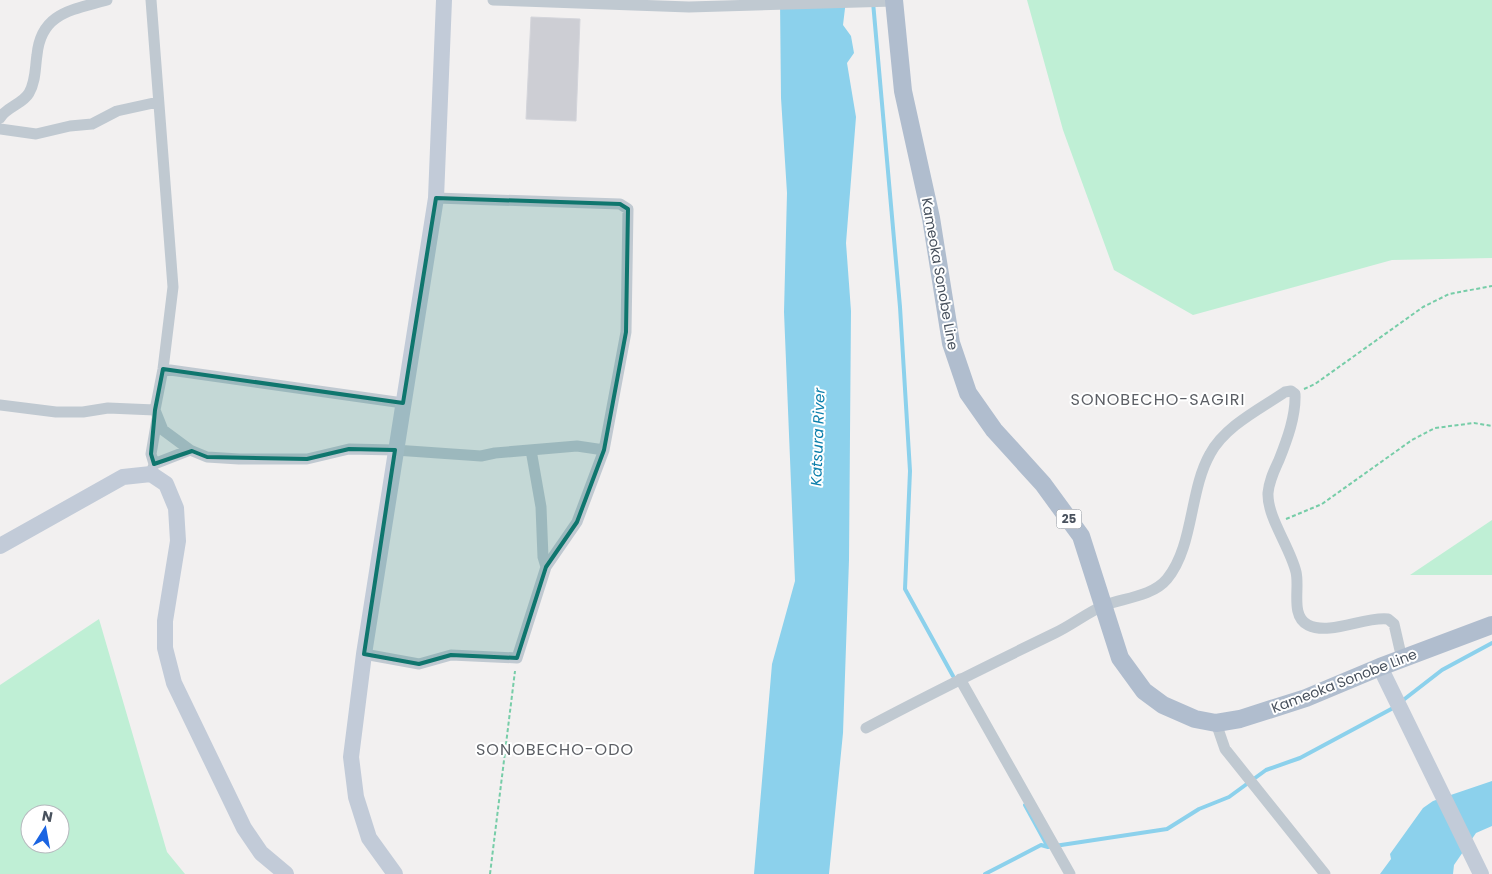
<svg xmlns="http://www.w3.org/2000/svg" width="1492" height="874" font-family="Poppins,sans-serif">
	<style>
		.green { fill: #bfefd5; fill-rule: evenodd }
		.water { fill: #8cd1ec }
		.lines { fill: none; stroke-linecap: round; stroke-linejoin: round }
		.stream { stroke: #8cd1ec; stroke-width: 4 }
		.building { fill: #cdced4; stroke: #d4d5db }
		.path { stroke: #77cda8; stroke-width: 2; stroke-dasharray: 4 2.5; stroke-linecap: butt }
		.street { stroke: #c0c9d1; stroke-width: 11 }
		.secondary { stroke: #c2cbd8; stroke-width: 16 }
		.primary { stroke: #b0bdce; stroke-width: 18 }
		.marked { fill: #0f766e; fill-opacity: 0.2; stroke: #0f766e; stroke-width: 4; stroke-linejoin: round }
		.labels { text-anchor: middle; stroke-width: 4; stroke-linejoin: round; paint-order: stroke }
		.shield { fill: #fff; stroke: #7f858e; stroke-width: 1 }
		.shield-label { font-size: 12px; font-weight: bold; fill: #48515d }
		.street-label { font-size: 14px; fill: #48515d; stroke: #fff }
		.water-label { font-size: 15px; font-style: italic; fill: #0d7fab; stroke: #fff }
		.quarter-label { font-size: 16px; letter-spacing: 1px; fill: #5c5f65; stroke: #fff }
	</style>
	<rect width="100%" height="100%" fill="#f2f0f0"/>
	<path class="green" d="M1027 0H1492V258L1392 260 1193 315 1114 270 1063 130Z
		M1492 520V575H1410Z
		M99 619 167 852 185 874H0V685ZM30 814H60V844H30Z"/>
	<path class="water" d="M780 0H846L843 25 851 36 854 53 847 63 856 117 846 243 851 311 849 560 843 733 829 874H754L772 664 795 581 784 312 787 193 781 98Z
		M1492 781V826L1476 833 1454 865 1453 874H1380L1391 859 1390 854 1423 808 1433 801Z"/>
	<g class="lines">
		<path class="stream" d="M873 2 900 307 910 471 905 589 953 676
			M1402 701 1442 670 1492 643
			M1025 805 1048 847
			M985 874 1041 845 1048 847 1167 829 1199 809 1229 797 1266 770 1300 758 1395 707"/>
	</g>
	<path class="building" d="M531 17 580 19 576 121 526 119Z"/>
	<g class="lines">
		<path class="path" d="M1304 389 1315 384 1423 307 1449 294 1492 286
			M1286 519 1322 504 1412 440 1435 428 1474 423 1492 426
			M490 874 515 671"/>
		<path class="street" d="M151 0 173 287 163 369 155 410 163 430 190 450 207 457 239 459H307L349 449 395 450 481 456 495 453 577 446 604 450
			M493 0 689 7 894 1
			M0 118C6 107 23 104 29 93 36 81 35 67 37 55 41 12 73 10 107 0
			M0 129 36 134 70 126 92 124 117 111 158 102
			M163 369 403 403
			M0 405 56 412H83L108 408 155 410
			M531 450 541 507 543 557 546 567
			M154 464 151 454 157 419
			M151 474 154 464 190 450
			M364 654 419 664 451 655 517 658 546 567 577 522 604 450 626 332 628 209 620 204 436 198
			M960 679 1070 874
			M1216 723 1225 749 1325 874
			M866 728C928 695 991 664 1055 633 1072 625 1088 612 1105 605 1125 598 1153 596 1167 579 1194 546 1189 491 1210 454 1225 426 1260 409 1285 392L1291 391 1295 394C1296 416 1287 440 1279 460 1274 471 1269 481 1268 493 1267 517 1290 547 1296 572 1300 588 1290 616 1308 625 1330 636 1365 616 1388 619L1394 624 1402 659"/>
		<path class="secondary" d="M0 546 123 477 151 474 166 484 176 508 178 541 165 621V648L174 683 244 828 261 853 286 874
			M1380 667 1481 874
			M395 874 369 838 356 797 351 757 364 654 436 198 444 0"/>
		<path class="primary" d="M894 0 903 91 931 218 951 343 968 393 994 430 1043 484 1081 536 1120 658 1144 691 1163 705 1195 719 1216 723 1240 719 1306 698 1380 667 1492 625"/>
	</g>
	<path class="marked" d="M436 198 620 204 628 209 626 332 604 450 577 522 546 567 517 658 451 655 419 664 364 654 395 450 349 449 307 459 207 457 192 451 154 464 151 454 155 410 163 369 403 403Z"/>
	<g class="labels">
		<rect class="shield" x="1056.5" y="509.5" width="25" height="19" rx="4"/>
		<g class="shield-label">
			<text x="1069" y="523">25</text>
		</g>
		<g class="street-label">
			<text transform="translate(940 274) rotate(80)" y="5">Kameoka Sonobe Line</text>
			<text transform="translate(1344 681) rotate(-21)" y="5">Kameoka Sonobe Line</text>
		</g>
		<g class="water-label">
			<text transform="translate(818 437) rotate(-88)" y="5">Katsura River</text>
		</g>
		<g class="quarter-label">
			<text x="1158" y="405">SONOBECHO-SAGIRI</text>
			<text x="555" y="755">SONOBECHO-ODO</text>
		</g>
	</g>
	<g transform="translate(45 829) rotate(11)"><circle r="24" fill="#ffffff" stroke="#b6b9be"/>
	<path d="M0-4L9 19L0 12L-9 19Z" fill="#1a64e2"/>
	<text y="-8" font-size="14" font-weight="bold" text-anchor="middle" fill="#48515d">N</text>
	</g>
</svg>
